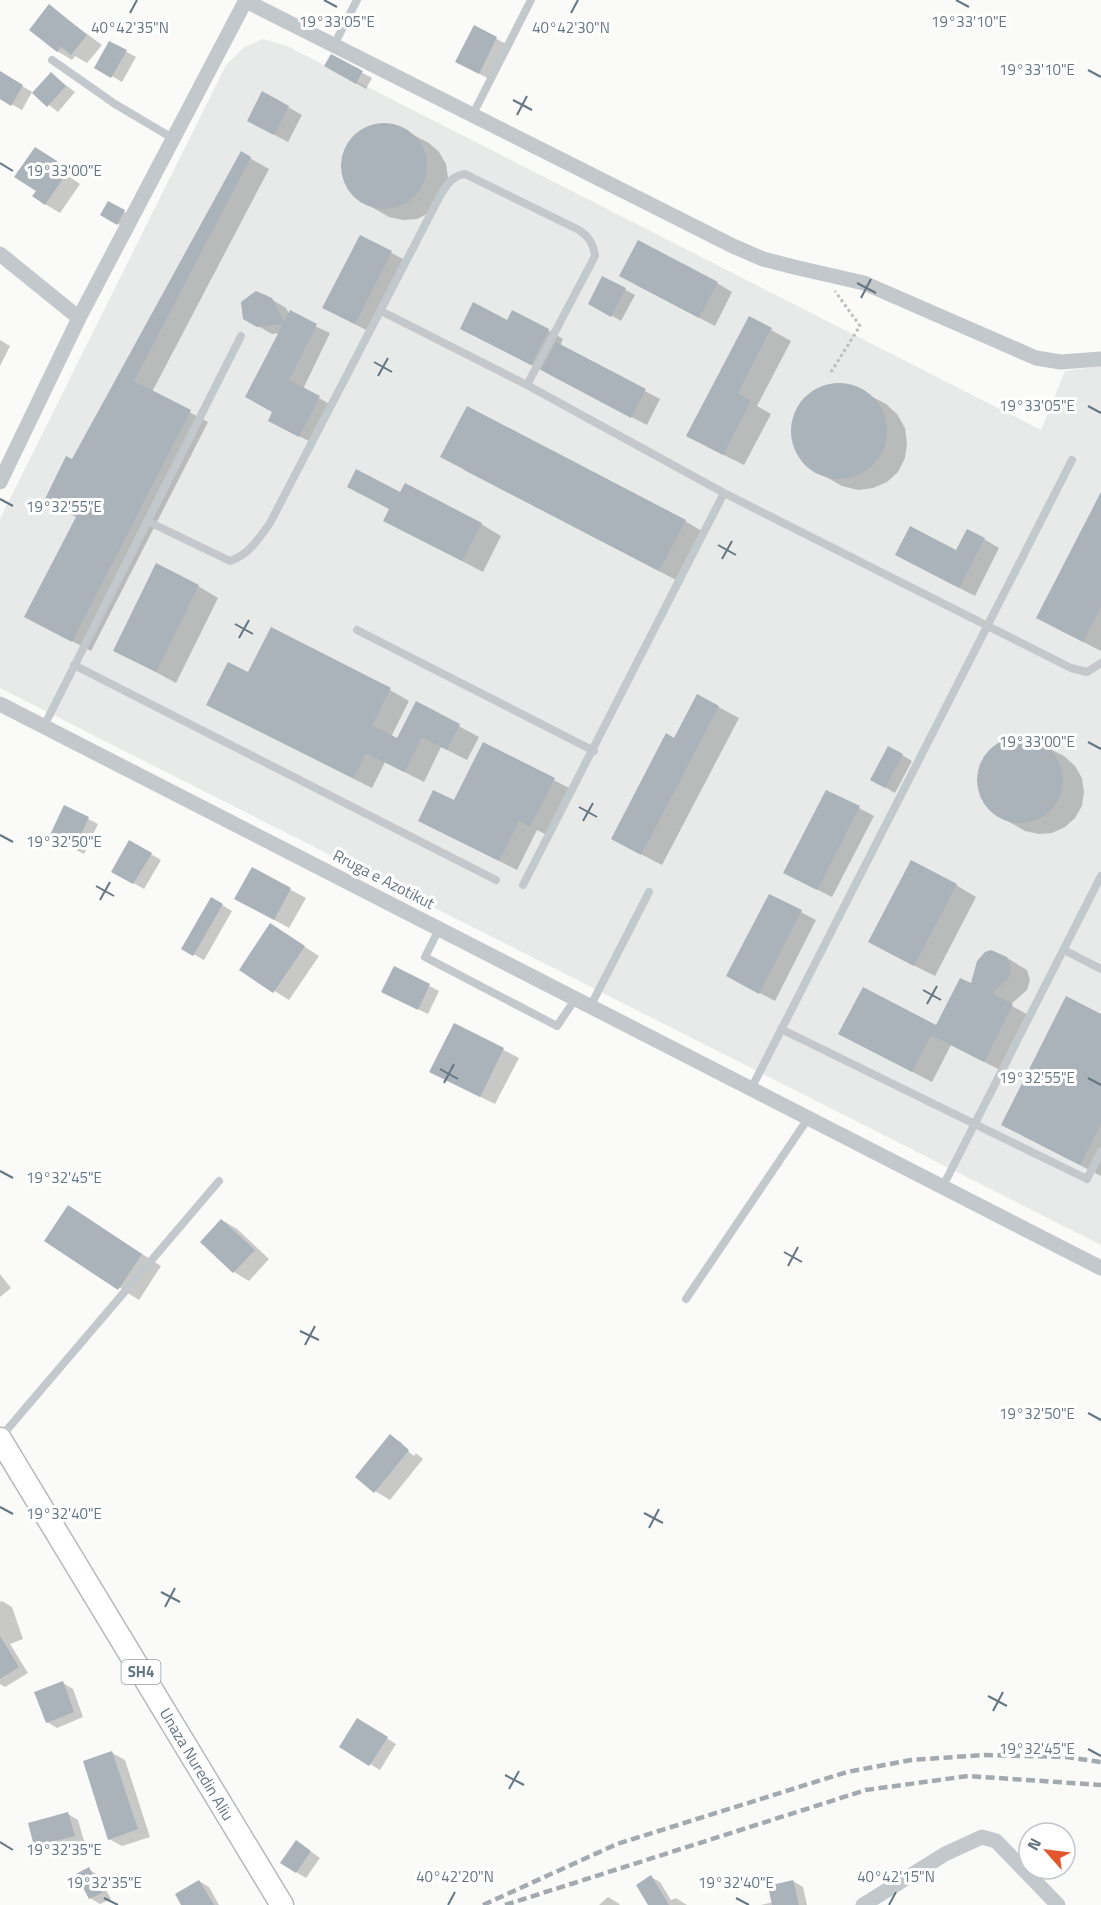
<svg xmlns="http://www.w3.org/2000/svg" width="1101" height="1905" font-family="'Titillium Web',sans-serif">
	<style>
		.built { fill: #e8e9e9 }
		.shadow { fill: #0003 }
		.building { fill: #aab3b9 }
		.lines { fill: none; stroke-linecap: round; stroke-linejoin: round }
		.primary-casing { stroke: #b5babe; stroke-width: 25 }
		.path { stroke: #bbbfc2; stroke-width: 3; stroke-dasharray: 3 3; stroke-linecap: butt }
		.lane { stroke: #c3c8cc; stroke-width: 8 }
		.street { stroke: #c3c8cc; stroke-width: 15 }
		.primary { stroke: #fff; stroke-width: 22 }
		.rail { stroke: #a2aab0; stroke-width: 4.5; stroke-dasharray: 9 4.5; stroke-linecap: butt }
		.ticks { fill: none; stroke: #657683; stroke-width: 2 }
		.labels { text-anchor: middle; stroke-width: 6; stroke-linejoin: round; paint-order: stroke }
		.shield { fill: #fff; stroke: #939fa8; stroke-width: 1.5 }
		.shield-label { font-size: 15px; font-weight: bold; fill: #657683 }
		.street-label { font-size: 16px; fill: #657683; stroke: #fff }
		.ticks-label { font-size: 15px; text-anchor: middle; fill: #657683; stroke: #fff; stroke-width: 6; stroke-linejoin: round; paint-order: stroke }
	</style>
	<rect width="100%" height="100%" fill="#fafaf8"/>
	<path class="built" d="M263 39 287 46 1041 430 1065 371 1101 366V1245L0 688V519L226 65 244 47Z"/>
	<path class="shadow" d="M49 6 102 45 87 63 75 56 72 60 57 51Z
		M474 27 506 44 489 79 467 67Z
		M110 43 136 57 122 82 96 67Z
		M331 56 372 78 366 89 326 66Z
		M0 73 34 93 51 74 75 92 58 112 32 92 22 110 0 98Z
		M288 107 302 115 288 142 263 129Z
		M380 124 394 125 429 143 439 152 446 164 448 178 446 192 429 213 417 219 403 220 389 217 356 198 348 187 343 174V160L347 147 355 136 367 128Z
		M241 153 269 169 152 392 208 422 91 651 45 627 77 517 46 501 73 461Z
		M50 157 71 171 68 176 80 184 60 213 45 204 38 191Z
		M109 203 128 214 122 226 102 215Z
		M361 237 407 261 370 332 339 316Z
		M603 278 635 295 621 321 590 303Z
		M717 283 732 292 715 326 636 285Z
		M261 293 286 308 290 315 330 333 303 389 333 406 314 444 284 428 274 412 280 333 272 334 244 318 243 303 250 295Z
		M507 322 548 330 563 339 560 346 660 399 647 425 477 337Z
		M771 330 791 341 757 406 771 414 744 465 708 447Z
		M0 340 10 346 0 366Z
		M835 384 850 385 886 404 897 414 905 428 907 443 905 458 898 472 887 482 873 488 858 490 842 486 821 474 808 466 799 454 794 439 793 424 798 410 807 397 820 388Z
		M462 469 685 521 705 533 680 582Z
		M401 494 481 524 501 536 483 572 406 532Z
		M1101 512V651L1058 629Z
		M984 539 999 548 975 596 912 563 957 552Z
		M198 586 218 598 176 683 115 650Z
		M248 674 390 690 409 701 391 737 397 740 416 703 479 737 467 760 441 747 424 782 385 762 372 788 227 715Z
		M698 696 739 718 662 865 633 850 675 740Z
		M1016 738 1030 739 1064 756 1075 766 1082 778 1084 792 1082 806 1075 818 1065 827 1052 833 1039 834 1025 831 992 812 984 801 979 788V774L983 761 991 750 1003 742Z
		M484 744 573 790 549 836 537 830 517 870 438 830Z
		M902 755 912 761 895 793 881 785Z
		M65 807 98 824 84 854 60 842Z
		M859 808 874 816 832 897 800 881Z
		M130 842 161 860 144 889 113 871Z
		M252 869 306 898 289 928 251 907Z
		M956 885 976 897 935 976 891 954Z
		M770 896 816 920 775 1001 743 984Z
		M212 899 232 911 204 960 184 949Z
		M285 934 319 956 289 1000 241 970Z
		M1007 958 1027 970 1030 980 1027 990 1010 1005 1032 1017 1004 1072 951 1045 932 1082 859 1044 937 1027 972 985Z
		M394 968 439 991 428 1014 393 997Z
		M1101 1016V1176L1023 1136Z
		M455 1025 519 1058 495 1104 446 1080Z
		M68 1207 161 1266 139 1300 46 1240Z
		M222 1220 237 1229 269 1259 249 1281 234 1272 202 1242Z
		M0 1274 11 1288 0 1297Z
		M390 1436 402 1443V1446L414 1456 416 1453 407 1446 423 1459 390 1500 375 1491Z
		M2 1601 12 1607 23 1639 10 1644 28 1673 5 1687 0 1684V1602Z
		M63 1683 73 1689 83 1717 57 1728 47 1722Z
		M367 1726 396 1744 380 1770 341 1747Z
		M112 1753 125 1760 150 1837 122 1846 109 1839 96 1802 98 1801Z
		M68 1814 78 1820 84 1841 45 1851 36 1845Z
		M306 1848 320 1858 306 1878 296 1872Z
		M88 1869 98 1875 111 1899 100 1904 90 1898 78 1875Z
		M651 1877 660 1882 671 1900 676 1898 687 1905H650Z
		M199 1881 209 1887 219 1905H183Z
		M793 1881 803 1887 807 1905H761L773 1902Z
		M608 1897 618 1903 620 1905H599Z"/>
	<path class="building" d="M49 4 87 35 71 55 61 47 57 52 29 30Z
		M474 25 497 37 479 74 455 62Z
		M109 41 127 50 111 78 94 68Z
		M331 54 363 71 356 84 324 66Z
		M0 71 23 85 11 106 0 99Z
		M51 72 66 86 47 107 32 93Z
		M262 91 289 106 274 135 247 121Z
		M341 166a43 43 0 1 1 86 0a43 43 0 1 1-86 0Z
		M35 147 57 161 54 166 66 174 45 205 32 196 36 191 14 177Z
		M241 151 251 157 134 381 191 410 72 642 24 617 76 517 44 501 66 456 72 459Z
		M108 201 125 210 117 225 100 215Z
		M360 235 392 251 355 324 322 308Z
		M638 240 718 282 699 318 619 276Z
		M602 276 626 288 611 317 588 304Z
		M256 291 272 298 284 322 290 310 317 324 289 380 320 396 299 437 268 421 272 412 245 397 283 324 257 327 243 319 241 302Z
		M473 302 507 320 512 310 549 329 531 365 460 329Z
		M749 316 772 328 738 393 751 401 723 455 686 436Z
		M556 342 646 389 631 418 541 370Z
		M791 431a48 48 0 1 1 96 0a48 48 0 1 1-96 0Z
		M467 406 686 520 659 571 440 457Z
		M356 469 400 492 405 483 482 523 462 561 383 521 389 509 347 487Z
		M1101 492V606L1083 642 1036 618Z
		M910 526 956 550 967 529 985 538 959 588 895 555Z
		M156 563 199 585 156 672 113 651Z
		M271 627 391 688 372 725 397 738 416 701 460 724 447 750 422 737 404 772 366 753 353 778 206 705 228 662 248 672Z
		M697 694 719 706 641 855 611 839 666 733 674 738Z
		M977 780a43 43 0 1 1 86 0a43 43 0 1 1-86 0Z
		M483 742 555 778 530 827 519 821 499 861 418 821 433 790 454 800Z
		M888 746 903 754 885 788 870 780Z
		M826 790 860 806 817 890 783 873Z
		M64 805 89 817 74 849 49 837Z
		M129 840 152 853 133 884 111 872Z
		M911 860 957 884 914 966 868 942Z
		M252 867 291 888 274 920 234 899Z
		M769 894 802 910 759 994 726 976Z
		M211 897 223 904 193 956 181 949Z
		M270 923 305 946 273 993 239 970Z
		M991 950 1007 957 1011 969 1008 979 992 993 1013 1004 984 1062 931 1035 912 1072 838 1034 863 987 936 1025 960 978 971 983 977 961 985 952Z
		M394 966 430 984 418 1010 381 992Z
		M1066 996 1101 1014V1124L1080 1165 1001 1125Z
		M454 1023 504 1048 480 1097 429 1072Z
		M68 1205 142 1254 118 1290 44 1241Z
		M221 1219 255 1250 233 1273 200 1242Z
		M390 1434 409 1450 374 1493 355 1477Z
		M0 1636 19 1667 0 1679Z
		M63 1681 74 1712 46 1723 34 1692Z
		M357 1718 388 1737 369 1766 339 1747Z
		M112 1751 138 1829 108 1840 83 1761Z
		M68 1812 75 1836 34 1846 28 1823Z
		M296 1840 311 1851 296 1873 280 1863Z
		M89 1867 102 1893 89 1899 76 1874Z
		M651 1875 669 1905H648L636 1885Z
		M199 1880 214 1905H181L175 1894Z
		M793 1880 799 1905H772L768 1886Z"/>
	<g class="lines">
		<defs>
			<path id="primary" d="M0 1439 282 1905"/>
		</defs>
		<use href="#primary" class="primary-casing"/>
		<path class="path" d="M831 372 860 326 835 291"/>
		<path class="lane" d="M334 45 357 0
			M52 60 115 104 174 139
			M473 114 531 0
			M381 311 527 385 724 493 1071 668 1087 672 1101 663
			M147 521 230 561C249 555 259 538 270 523L440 196C447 185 451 176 465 174L579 230C589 237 593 243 595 256L527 385
			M357 630 594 751
			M74 665 496 880
			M44 726 241 336
			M523 885 724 493
			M439 929 425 957 557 1026 576 998
			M1064 950 1101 969
			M591 1005 649 892
			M781 1029 1087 1179 1101 1151
			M752 1087 1072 460
			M943 1186 1101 876
			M686 1299 809 1117
			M0 1438 219 1181"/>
		<path class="street" d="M246 1 733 246 763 259 794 267 864 283 1036 358 1061 362 1101 359
			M0 254 79 318
			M0 482 79 318 246 0
			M0 704 1101 1268
			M863 1905 945 1854 982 1837 996 1841 1058 1905"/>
		<use href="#primary" class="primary"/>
		<path class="rail" d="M483 1905 617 1844 847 1772 911 1760 984 1755 1066 1757 1101 1762
			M505 1905 866 1790 968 1776 1101 1785"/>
	</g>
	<path class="ticks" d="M324 0 337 7M956 0 969 7M130 13 137 0M571 13 578 0M1088 70 1101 77M513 100 532 110M517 115 527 96M0 163 13 171M857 283 876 293M861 298 871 279M374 362 392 372M378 376 388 358M1088 406 1101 413M0 499 13 506M718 545 736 555M722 559 732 541M235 624 253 634M239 638 249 620M1088 742 1101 749M579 807 597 817M583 821 593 803M0 835 13 842M96 886 114 896M100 900 110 882M923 990 941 1000M927 1004 937 986M440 1069 458 1079M1088 1078 1101 1085M444 1083 454 1064M0 1171 13 1178M784 1252 802 1262M788 1266 798 1247M300 1331 319 1340M305 1345 315 1326M1088 1413 1101 1420M0 1507 13 1514M644 1513 663 1523M649 1528 659 1509M161 1592 180 1602M165 1607 175 1588M988 1696 1007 1706M993 1711 1003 1692M1088 1749 1101 1756M505 1775 524 1785M509 1789 519 1771M0 1842 13 1850M104 1898 118 1905M736 1898 749 1905M448 1905 455 1892M889 1905 896 1892"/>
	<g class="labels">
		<rect class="shield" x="121.5" y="1660" width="39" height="24" rx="4.5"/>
		<g class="shield-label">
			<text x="141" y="1677">SH4</text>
		</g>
		<g class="street-label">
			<text transform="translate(384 879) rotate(27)" y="6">Rruga e Azotikut</text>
			<text transform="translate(197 1764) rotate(59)" y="6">Unaza Nuredin Aliu</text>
		</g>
	</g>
	<g class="ticks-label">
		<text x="337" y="27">19°33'05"E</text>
		<text x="969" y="27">19°33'10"E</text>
		<text x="130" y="33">40°42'35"N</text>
		<text x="571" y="33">40°42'30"N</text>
		<text x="1037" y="75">19°33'10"E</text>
		<text x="64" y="176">19°33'00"E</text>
		<text x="1037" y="411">19°33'05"E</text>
		<text x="64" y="512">19°32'55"E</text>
		<text x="1037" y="747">19°33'00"E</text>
		<text x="64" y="847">19°32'50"E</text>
		<text x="1037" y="1083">19°32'55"E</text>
		<text x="64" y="1183">19°32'45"E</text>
		<text x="1037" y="1419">19°32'50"E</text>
		<text x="64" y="1519">19°32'40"E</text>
		<text x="1037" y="1754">19°32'45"E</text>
		<text x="64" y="1855">19°32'35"E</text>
		<text x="455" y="1882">40°42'20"N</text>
		<text x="896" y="1882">40°42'15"N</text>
		<text x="104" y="1888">19°32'35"E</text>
		<text x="736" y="1888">19°32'40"E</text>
	</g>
	<g transform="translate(1047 1851) rotate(298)"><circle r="28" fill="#ffffff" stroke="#c1c8cd" stroke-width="1.5"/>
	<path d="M0-4.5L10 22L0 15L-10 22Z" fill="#e4572e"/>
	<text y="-9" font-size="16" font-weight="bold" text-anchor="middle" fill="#657683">N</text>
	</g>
</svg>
